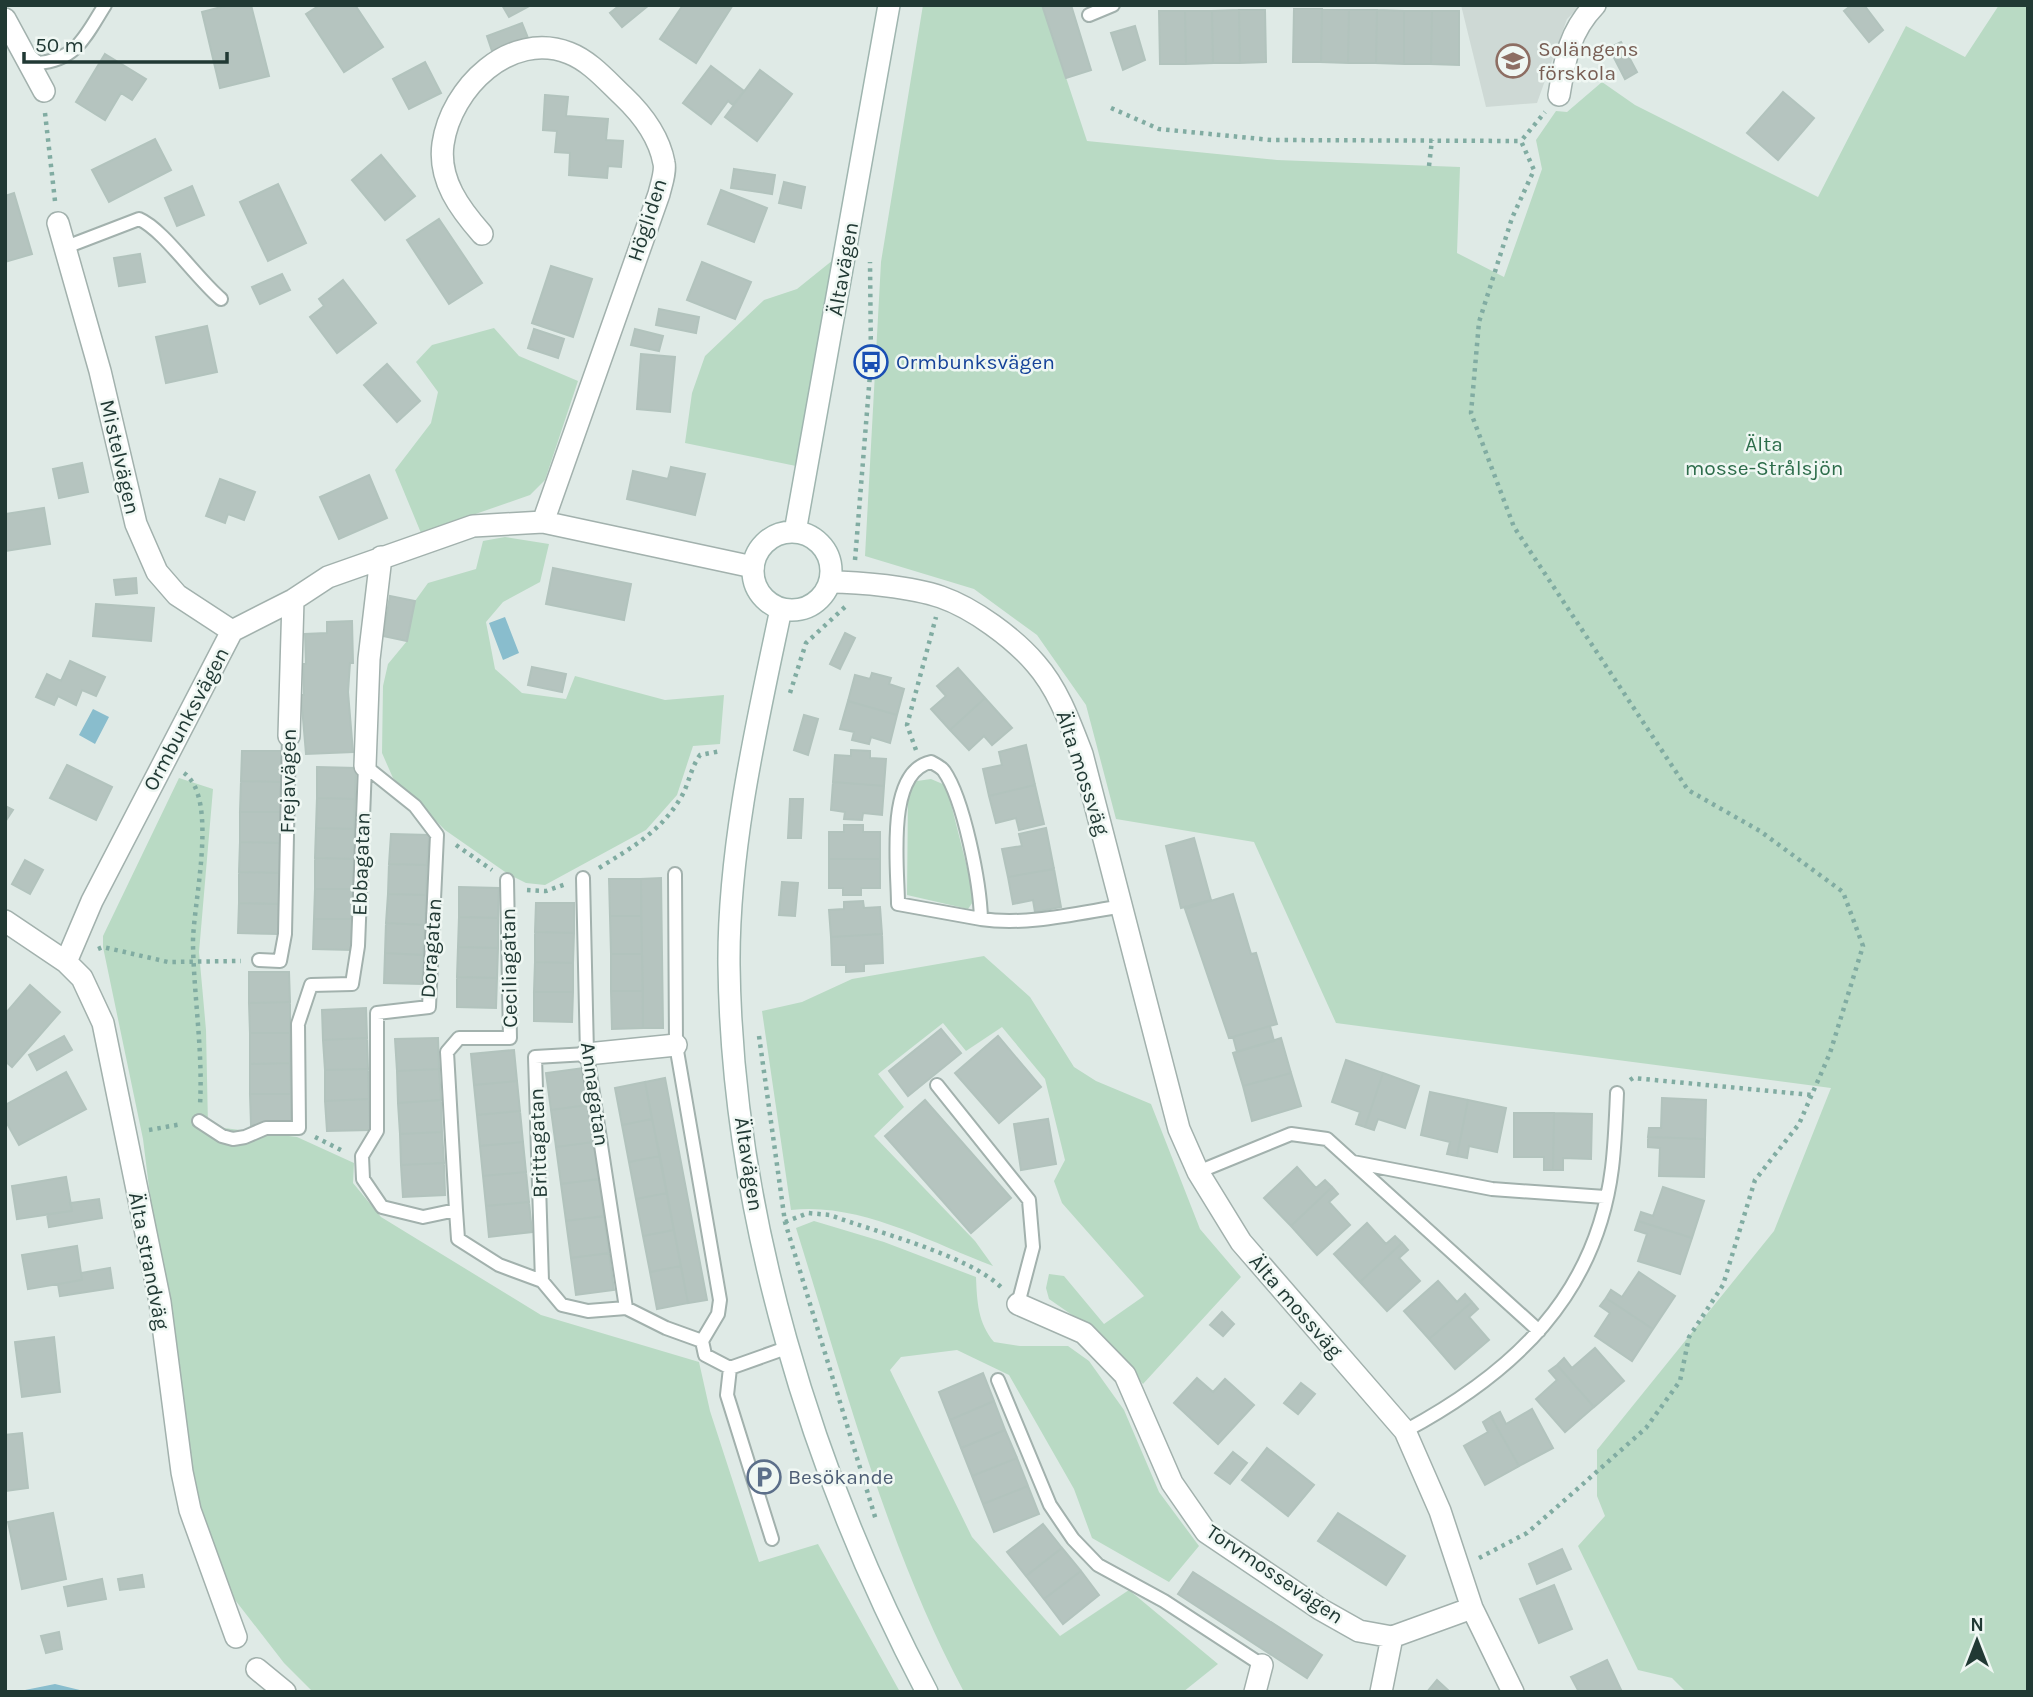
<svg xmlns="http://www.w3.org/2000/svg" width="2033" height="1697" font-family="Karla,sans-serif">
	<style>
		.built { fill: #ced9d5 }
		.green { fill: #b9dac4 }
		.water { fill: #89bdcd }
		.building { fill: #b5c4bf; stroke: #b2c3bd; stroke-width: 2 }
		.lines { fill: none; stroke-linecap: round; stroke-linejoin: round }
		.service-casing { stroke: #a2b1ad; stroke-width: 16 }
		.minor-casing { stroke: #a2b1ad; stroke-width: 24 }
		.secondary-casing { stroke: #9fb5af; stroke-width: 24 }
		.path { stroke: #81aca2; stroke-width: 4.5; stroke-dasharray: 3.5 5; stroke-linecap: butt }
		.service { stroke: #fff; stroke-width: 12 }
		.minor { stroke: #fff; stroke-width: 21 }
		.secondary { stroke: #fff; stroke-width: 21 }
		.labels { text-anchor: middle; stroke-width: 5; stroke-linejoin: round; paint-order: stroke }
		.education-label { font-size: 21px; fill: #785e54; stroke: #eff7f3; text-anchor: start }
		.street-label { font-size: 21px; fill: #213934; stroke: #eff7f3 }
		.transit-label { font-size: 21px; fill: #164399; stroke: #eff7f3; text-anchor: start }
		.park-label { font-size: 21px; fill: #2d6d4b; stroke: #eff7f3 }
		.service-label { font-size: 21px; fill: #4e5e75; stroke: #eff7f3; text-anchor: start }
	</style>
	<rect width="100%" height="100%" fill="#dfeae6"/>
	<path class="built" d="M1461 5H1581L1567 19 1537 103 1486 107Z"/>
	<path class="green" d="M923 5H1042L1087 141 1277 160 1460 167 1457 253 1504 277 1542 169 1536 140 1556 111 1567 112 1602 82 1635 105 1818 197 1906 26 1965 57 1999 5H2028V1692H1686L1672 1678 1638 1670 1578 1546 1605 1516 1597 1496V1450L1774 1231 1831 1088 1336 1023 1254 842 1116 819 1086 705 1037 635 974 589 865 556 881 262Z
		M833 260 796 466 685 443 692 393 705 356 764 300 797 289Z
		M494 328 519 356 578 381 545 480 530 495 421 533 395 470 431 423 438 392 416 362 432 345Z
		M505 537 549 544 540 582 503 602 486 622 495 669 522 693 566 699 575 676 665 700 724 695 720 744 693 746 677 795 646 830 545 885 526 883 508 874 445 830 393 778 382 753 383 686 388 664 407 641 415 601 428 583 476 569 483 541Z
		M179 778 213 789 199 952 206 1030 208 1126 297 1137 354 1163 353 1183 381 1217 541 1315 699 1362 710 1411 759 1562 818 1544 900 1692H313L284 1663 232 1596 183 1461 143 1139 103 947V936Z
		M931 779 945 785 949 796 975 899 968 909 907 895 908 793 917 781Z
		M984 956 1030 997 1074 1067 1096 1081 1151 1104 1200 1229 1241 1277 1143 1384 1098 1333 1049 1299 1046 1288 1049 1274 1064 1276 1104 1324 1144 1296 1062 1203 1054 1181 1065 1160 1045 1079 1002 1027 966 1051 943 1023 878 1074 904 1107 874 1136 975 1241 993 1266C930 1242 859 1202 791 1210L762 1011 802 1002 852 979Z
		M814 1221 884 1242 976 1277C977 1302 978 1323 994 1342L1020 1346H1068L1089 1361 1124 1410 1159 1492 1199 1546 1169 1582 1092 1538 1074 1489 1009 1375 957 1350 901 1357 890 1370 972 1537 1060 1636 1129 1590 1218 1664 1183 1692H964C886 1546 845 1384 796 1228Z"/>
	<path class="water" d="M505 617 519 653 503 660 489 623Z
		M93 709 109 717 95 744 79 735Z
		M55 1684 88 1692H15Z"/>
	<path class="building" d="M229 5H251L269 76 220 88 202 12Z
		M320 5H355L383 47 344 72 306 14Z
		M502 5H531L509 17Z
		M620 5H649L622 27 610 13Z
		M683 5 731 8 696 63 660 39Z
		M1042 5H1071L1091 70 1066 78Z
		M1852 5H1864L1883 30 1869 42 1844 11Z
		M1294 9H1322L1321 62H1293Z
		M1322 9 1349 10 1348 63 1321 62Z
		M1239 10 1240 63H1213L1212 11Z
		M1239 10H1265L1266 62 1240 63Z
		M1349 10H1377L1376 63H1348Z
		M1377 10 1404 11V64L1376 63Z
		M1159 11H1185L1186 64H1160Z
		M1185 11H1212L1213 63 1186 64Z
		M1404 11H1432L1431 64H1404Z
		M1432 11H1459V65L1431 64Z
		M522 23 528 38 492 51 487 36Z
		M1135 26 1145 60 1123 70 1111 33Z
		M1621 42 1637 72 1625 79 1609 48Z
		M105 54 146 79 132 100 121 93 105 120 76 102Z
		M425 62 441 93 409 109 393 79Z
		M711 66 744 91 733 105 728 101 711 124 683 103Z
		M760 70 792 94 757 141 725 117Z
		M1783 92 1814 118 1778 160 1747 133Z
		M545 95 568 97 566 116 608 119 606 140 623 141 621 167 608 166 607 178 569 175 570 153 555 152 557 131 543 130Z
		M155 139 171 170 109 202 92 170Z
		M381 155 415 196 385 220 352 180Z
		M734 169 775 175 772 194 731 188Z
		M784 182 805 187 801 208 779 203Z
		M278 184 306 243 268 261 240 202Z
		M192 186 204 215 177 226 165 198Z
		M721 190 767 208 754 242 708 224Z
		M14 193 32 254 5 262V196Z
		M439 219 482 283 449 304 407 240Z
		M140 254 145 282 119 286 114 258Z
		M702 262 751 282 735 319 687 300Z
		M551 266 592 279 573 337 532 323Z
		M282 274 290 290 260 304 252 287Z
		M343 280 376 323 337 353 310 317 324 306 319 299Z
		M659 309 699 317 696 333 656 325Z
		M207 326 217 372 166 383 156 337Z
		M534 329 564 339 558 358 528 348Z
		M635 329 663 336 659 351 631 345Z
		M641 354 675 357 670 412 637 409Z
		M387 364 420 401 397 422 364 385Z
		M82 463 88 492 59 498 53 469Z
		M671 467 705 474 695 515 627 499 633 471 668 479Z
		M369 475 387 518 339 539 320 497Z
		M220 479 255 492 244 520 228 514 225 523 206 516Z
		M44 508 50 544 5 551V514Z
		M553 568 631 584 624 620 546 604Z
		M136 578 137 593 116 595 114 580Z
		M390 596 415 601 407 641 383 636Z
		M96 604 154 608 151 641 93 636Z
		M352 621 353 663H350L348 692 353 752 306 754 301 695H304L303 664H306L305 634 327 633V622Z
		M845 633 855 638 840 669 830 664Z
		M70 661 105 677 96 696 82 690 76 705 58 696 54 705 36 697 47 674 61 681Z
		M532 667 566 674 562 692 528 685Z
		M958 668 985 698 950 730 931 709 946 696 937 686Z
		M872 673 891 678 889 684 904 689 897 715 848 701 855 675 870 679Z
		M985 698 1012 728 992 745 984 736 969 750 950 730Z
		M848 701 897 715 890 743 871 737 869 744 852 740 854 732 840 729Z
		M804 715 818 719 808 755 794 750Z
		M1026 745 1035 785 989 796 983 769 1002 765 999 752Z
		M851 750 870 751V758L886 759 884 786 833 782 835 755 851 756Z
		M242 751H282L281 782 241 781Z
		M67 765 112 787 96 820 50 798Z
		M317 767 356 768 355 799 317 798Z
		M241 781 281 782V812H240Z
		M833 782 884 786 882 815 863 813 862 820 844 819 845 812 831 810Z
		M1035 785 1044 824 1019 830 1016 818 996 823 989 796Z
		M317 798 355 799 354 829 316 828Z
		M790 799H803L801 838H788Z
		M5 806 13 810 5 822Z
		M240 812H281L280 843 240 842Z
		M844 825H863V832H880V859H829V832H844Z
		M316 828 354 829V859L315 858Z
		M1046 828 1054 869 1008 877 1002 849 1022 846 1019 834Z
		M391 834 429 835 427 865 389 864Z
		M1194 838 1211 900 1181 908 1166 846Z
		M240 842 280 843V873L239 872Z
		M315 858 354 859 353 889H315Z
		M829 859H880V888H861V895H843V888H829Z
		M25 860 43 870 30 894 12 884Z
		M389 864 427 865 426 895 388 894Z
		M1054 869 1061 907 1035 912 1033 900 1013 904 1008 877Z
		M239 872 280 873 279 904 239 903Z
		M661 878 663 1028H643L641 879Z
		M609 879H641V916H610Z
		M782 882 798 883 795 916 779 915Z
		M459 887 499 888 498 918 459 917Z
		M315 889H353L352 919H314Z
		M388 894 426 895 425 925 386 923Z
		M1233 894 1251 954 1256 953 1277 1024 1229 1038 1185 909Z
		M863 901 864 908 880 907 882 934 831 937 829 910 844 909V902Z
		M239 903 279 904 278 934 238 933Z
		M536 903H574V933L535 932Z
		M610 916H641L642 954H611Z
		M459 917 498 918V948L458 947Z
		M314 919H352V950L313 949Z
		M386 923 425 925 423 955 385 953Z
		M535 932 574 933 573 963 535 962Z
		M882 934 883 963 864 964V971L846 972V965H832L831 937Z
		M458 947 498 948 497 978 457 977Z
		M385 953 423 955 422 984 384 983Z
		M611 954H642L643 991H611Z
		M535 962 573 963V992H534Z
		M249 972H289L290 1002 249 1003Z
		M457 977 497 978 496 1008 457 1007Z
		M30 985 60 1012 12 1067 5 1061V1014Z
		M611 991H643V1028L612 1029Z
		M534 992H573L572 1022 534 1021Z
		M290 1002V1033H250L249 1003Z
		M366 1008 367 1038 323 1040 322 1010Z
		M1270 1026 1274 1041 1237 1052 1233 1037Z
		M941 1029 961 1053 908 1096 889 1071Z
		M250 1033H290V1063L250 1064Z
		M64 1036 72 1050 37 1070 29 1055Z
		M998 1036 1041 1087 999 1123 955 1073Z
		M367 1038 368 1069 325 1070 323 1040Z
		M438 1038 439 1069 397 1071 395 1039Z
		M1281 1038 1291 1073 1243 1086 1233 1053Z
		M514 1050 517 1081 474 1085 471 1054Z
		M1346 1060 1383 1073 1365 1127 1356 1124 1360 1112 1332 1102Z
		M290 1063 291 1094H250V1064Z
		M583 1068 588 1105 551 1110 546 1073Z
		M368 1069 369 1099 325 1101V1070Z
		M439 1069 441 1100 398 1103 397 1071Z
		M66 1072 86 1109 19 1145 5 1120V1105Z
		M1291 1073 1301 1106 1252 1121 1243 1086Z
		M1383 1073 1419 1086 1405 1128 1378 1119 1374 1130 1365 1127Z
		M665 1078 707 1300 688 1303 645 1082Z
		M517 1081 520 1111 477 1115 474 1085Z
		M645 1082 652 1119 622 1125 615 1088Z
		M1430 1092 1468 1100 1457 1156 1447 1154 1450 1142 1421 1135Z
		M250 1094H291V1124L251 1125Z
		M1662 1098 1706 1100 1705 1139 1648 1137 1649 1128H1661Z
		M369 1099 370 1130 327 1131 325 1101Z
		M441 1100 442 1132 400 1134 398 1103Z
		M925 1100 1011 1198 971 1233 885 1136Z
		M1468 1100 1506 1108 1497 1152 1469 1146 1467 1158 1457 1156Z
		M588 1105 594 1142 556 1147 551 1110Z
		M520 1111 523 1142 480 1146 477 1115Z
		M1514 1113H1554L1553 1170H1544V1157H1514Z
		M1554 1113 1592 1114 1591 1159 1563 1158V1170H1553Z
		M652 1119 660 1156 629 1162 622 1125Z
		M1048 1119 1056 1164 1021 1170 1014 1124Z
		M442 1132 444 1163 401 1165 400 1134Z
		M1648 1137 1705 1139 1704 1177 1659 1176 1660 1148 1648 1147Z
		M523 1142 526 1172 483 1176 480 1146Z
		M594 1142 599 1179 561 1184 556 1147Z
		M660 1156 667 1193 636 1199 629 1162Z
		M444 1163 445 1195 403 1197 401 1165Z
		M1297 1167 1316 1188 1325 1180 1332 1187 1291 1226 1264 1198Z
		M526 1172 529 1202 486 1206 483 1176Z
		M66 1177 72 1211 17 1219 12 1186Z
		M599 1179 604 1216 566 1221 561 1184Z
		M1332 1187 1338 1194 1329 1202 1350 1225 1317 1255 1291 1226Z
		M1663 1187 1704 1201 1692 1238 1638 1221 1641 1212 1653 1216Z
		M667 1193 674 1230 643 1236 636 1199Z
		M99 1199 102 1218 49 1227 47 1214 72 1211 70 1203Z
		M529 1202 532 1232 489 1237 486 1206Z
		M604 1216 609 1253 571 1258 566 1221Z
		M1638 1221 1692 1238 1680 1274 1638 1261 1647 1234 1635 1230Z
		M1367 1223 1386 1244 1395 1236 1402 1243 1360 1282 1334 1254Z
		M674 1230 681 1266 650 1272 643 1236Z
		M1402 1243 1408 1250 1399 1258 1420 1281 1387 1311 1360 1282Z
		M77 1246 82 1280 28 1289 22 1255Z
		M609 1253 614 1290 576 1295 571 1258Z
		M681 1266 688 1303 657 1309 650 1272Z
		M110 1268 113 1288 60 1296 58 1284 82 1280 81 1273Z
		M1639 1272 1675 1296 1653 1329 1606 1298 1611 1290 1622 1297Z
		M1438 1281 1457 1302 1465 1294 1472 1302 1429 1339 1404 1311Z
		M1606 1298 1653 1329 1632 1361 1595 1336 1610 1313 1600 1306Z
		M1472 1302 1478 1309 1469 1317 1489 1340 1455 1369 1429 1339Z
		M1222 1312 1234 1324 1223 1336 1210 1325Z
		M54 1337 60 1392 22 1397 15 1342Z
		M1595 1348 1624 1381 1594 1407 1557 1365 1564 1358 1572 1368Z
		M1557 1365 1594 1407 1565 1432 1536 1399 1557 1380 1549 1371Z
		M983 1373 994 1401 950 1420 939 1392Z
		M1197 1378 1213 1392 1225 1379 1254 1405 1218 1444 1174 1403Z
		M1301 1383 1315 1394 1298 1414 1284 1403Z
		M994 1401 1005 1430 961 1448 950 1420Z
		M1532 1409 1553 1448 1519 1466 1491 1417 1500 1412 1506 1424Z
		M1491 1417 1519 1466 1485 1485 1464 1446 1488 1432 1483 1422Z
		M1005 1430 1017 1458 972 1476 961 1448Z
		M22 1433 28 1488 5 1491V1435Z
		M1267 1448 1314 1485 1288 1516 1242 1480Z
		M1233 1452 1247 1463 1230 1484 1215 1473Z
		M1017 1458 1028 1486 983 1504 972 1476Z
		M1028 1486 1039 1514 994 1532 983 1504Z
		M53 1513 66 1579 22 1589 8 1522Z
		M1338 1513 1405 1556 1386 1585 1318 1541Z
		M1043 1524 1062 1548 1026 1576 1007 1552Z
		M1062 1548 1081 1571 1044 1599 1026 1576Z
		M1562 1549 1571 1569 1537 1584 1529 1564Z
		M1081 1571 1099 1595 1063 1624 1044 1599Z
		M1193 1572 1322 1655 1307 1678 1178 1594Z
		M142 1575 144 1587 120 1590 118 1579Z
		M102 1579 106 1599 68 1606 64 1587Z
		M1554 1585 1572 1629 1539 1643 1520 1599Z
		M59 1632 62 1649 46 1653 41 1636Z
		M1607 1660 1622 1692H1579L1571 1677Z
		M1437 1680 1450 1692H1427Z"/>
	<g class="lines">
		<defs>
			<path id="service" d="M1089 15 1113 5
				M28 54 38 63C77 60 86 35 105 5
				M66 247 139 219C163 229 196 278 221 299
				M365 766 415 806 437 835 429 1007 377 1013V1131L362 1156 363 1179 382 1207 423 1217 456 1210 458 1239 499 1265 542 1281 562 1305 588 1311 626 1308 666 1328 702 1341
				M675 874 676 1045 720 1300 718 1314 702 1341 705 1355 730 1368 789 1347
				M583 878 587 1054 626 1308
				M981 919C980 883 964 800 944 771 941 767 935 764 931 762 885 772 898 868 898 904L981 919C1027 926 1078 913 1123 906
				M259 960 280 961 285 934 289 736
				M937 1085 1029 1200 1033 1247 1018 1304
				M199 1121 222 1136 233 1139 245 1137 266 1128H299L298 1024 311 985 352 984 358 946 365 766
				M1353 1162 1492 1189 1605 1197
				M1198 1172 1291 1134 1327 1139 1539 1331
				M456 1210 447 1052 459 1038H510L507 880
				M542 1281 535 1057 587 1054
				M730 1368 727 1395 772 1539
				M998 1380 1050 1505 1073 1539 1098 1565 1164 1601 1262 1665
				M1405 1431C1513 1373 1596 1296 1612 1168 1615 1144 1616 1118 1617 1093"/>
			<path id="minor" d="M5 19 44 91
				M1559 95C1565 59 1569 32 1595 5
				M58 223 100 371 136 524 157 572 177 595 232 631
				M482 234C460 209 438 180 443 144 451 88 510 30 569 53 590 61 607 81 623 96 642 114 659 136 664 163 666 172 661 185 659 194L543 522
				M830 582C860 582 912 587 941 597 973 608 1014 638 1036 664 1058 689 1070 723 1082 754L1179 1129 1198 1172 1241 1242 1405 1431 1440 1511 1472 1608 1513 1692
				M289 736 293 600
				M365 766 369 659 381 557
				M5 921 66 962 82 978 103 1023 160 1302 182 1472 190 1510 236 1637
				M66 962 92 901 232 631 293 600 328 577 473 526 543 522 753 567
				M587 1054 676 1045
				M1018 1304 1084 1333 1125 1375 1172 1483 1206 1532 1320 1609 1359 1631 1392 1637 1472 1608
				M257 1669 285 1692
				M1255 1692 1262 1665
				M1381 1692 1392 1637"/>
			<path id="secondary" d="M795 532 889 5
				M753 571a39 39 0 1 1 78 0a39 39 0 1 1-78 0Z
				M781 609C757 723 728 848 729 965 732 1212 812 1475 927 1692"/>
		</defs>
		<use href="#service" class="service-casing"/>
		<use href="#minor" class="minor-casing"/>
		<use href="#secondary" class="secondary-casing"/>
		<path class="path" d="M1111 108 1159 129 1271 140 1521 141
			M45 113 55 201
			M1429 166 1432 140
			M855 560 871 362 870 262
			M790 693 806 643 846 606
			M916 750 907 725 936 617
			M184 773C220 799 192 906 193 945 194 998 203 1051 200 1105
			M456 845 492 870
			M599 868C631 848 660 832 680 799 689 785 690 769 700 755L721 751
			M527 890 546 891 566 884
			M98 949 103 947 168 962 241 961
			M759 1036 785 1222 876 1520
			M1630 1080 1633 1078 1812 1095
			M149 1130 182 1124
			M315 1137 345 1152
			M785 1222 808 1213 830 1215C875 1232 969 1255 1002 1288
			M1479 1558 1527 1533 1566 1499 1646 1428 1680 1381 1689 1337 1723 1285 1755 1180 1799 1124 1830 1053 1863 946 1843 892 1760 831 1688 790 1514 527 1471 413 1479 322 1512 218 1534 170 1521 141 1545 112"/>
		<use href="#service" class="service"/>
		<use href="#minor" class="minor"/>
		<use href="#secondary" class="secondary"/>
	</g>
	<defs>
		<symbol id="school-ring" viewBox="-11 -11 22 22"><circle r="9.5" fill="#eff7f3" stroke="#8d6e63" stroke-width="1.5"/><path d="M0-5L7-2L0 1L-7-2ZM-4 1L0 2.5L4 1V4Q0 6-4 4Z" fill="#8d6e63"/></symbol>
		<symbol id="bus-ring" viewBox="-11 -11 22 22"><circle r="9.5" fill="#eff7f3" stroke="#1a4fb4" stroke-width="1.5"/><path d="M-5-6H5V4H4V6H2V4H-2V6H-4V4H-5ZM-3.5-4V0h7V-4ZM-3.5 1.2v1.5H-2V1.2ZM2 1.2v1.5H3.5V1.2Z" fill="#1a4fb4"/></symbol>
		<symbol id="parking-ring" viewBox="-11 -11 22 22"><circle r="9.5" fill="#eff7f3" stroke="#5c6f8a" stroke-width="1.5"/><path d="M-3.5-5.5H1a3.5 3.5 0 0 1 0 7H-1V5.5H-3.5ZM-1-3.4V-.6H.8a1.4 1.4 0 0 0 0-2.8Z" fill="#5c6f8a"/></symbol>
	</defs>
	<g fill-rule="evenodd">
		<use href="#school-ring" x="1494" y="42" width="38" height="38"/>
		<use href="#bus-ring" x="852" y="343" width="38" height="38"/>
		<use href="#parking-ring" x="745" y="1458" width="38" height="38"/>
	</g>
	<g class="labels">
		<g class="education-label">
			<text x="1538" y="56">Solängens<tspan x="1538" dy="24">förskola</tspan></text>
		</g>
		<g class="street-label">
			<text transform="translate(647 220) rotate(-72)" y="7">Högliden</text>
			<text transform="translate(843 269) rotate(-80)" y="7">Ältavägen</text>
			<text transform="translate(120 457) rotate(77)" y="7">Mistelvägen</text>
			<text transform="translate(186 719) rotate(-62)" y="7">Ormbunksvägen</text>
			<text transform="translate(1083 773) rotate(72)" y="7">Älta mossväg</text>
			<text transform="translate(288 781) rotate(-89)" y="7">Frejavägen</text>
			<text transform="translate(361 864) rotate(-88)" y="7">Ebbagatan</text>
			<text transform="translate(431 948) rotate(-86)" y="7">Doragatan</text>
			<text transform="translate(509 968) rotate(-91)" y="7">Ceciliagatan</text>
			<text transform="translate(595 1094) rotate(82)" y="7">Annagatan</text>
			<text transform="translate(538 1143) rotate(-92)" y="7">Brittagatan</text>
			<text transform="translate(749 1164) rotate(81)" y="7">Ältavägen</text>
			<text transform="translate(149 1261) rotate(79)" y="7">Älta strandväg</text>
			<text transform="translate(1296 1306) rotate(49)" y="7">Älta mossväg</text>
			<text transform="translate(1275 1574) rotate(34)" y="7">Torvmossevägen</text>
		</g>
		<g class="transit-label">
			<text x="896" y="369">Ormbunksvägen</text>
		</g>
		<g class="park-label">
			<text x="1764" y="451">Älta<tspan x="1764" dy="24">mosse-Strålsjön</tspan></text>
		</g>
		<g class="service-label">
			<text x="788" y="1484">Besökande</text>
		</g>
	</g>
	<rect width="2033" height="1697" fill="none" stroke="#213934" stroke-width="14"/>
	<g transform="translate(1977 1641)" stroke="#eff7f3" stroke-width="5" paint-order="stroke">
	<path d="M0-5L12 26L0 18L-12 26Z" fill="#213934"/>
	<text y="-10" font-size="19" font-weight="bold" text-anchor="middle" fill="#213934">N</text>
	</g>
	<path d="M24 52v10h203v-10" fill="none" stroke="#213934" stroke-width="3.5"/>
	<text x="35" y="52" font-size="21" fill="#213934" stroke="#eff7f3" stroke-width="5" paint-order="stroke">50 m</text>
</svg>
